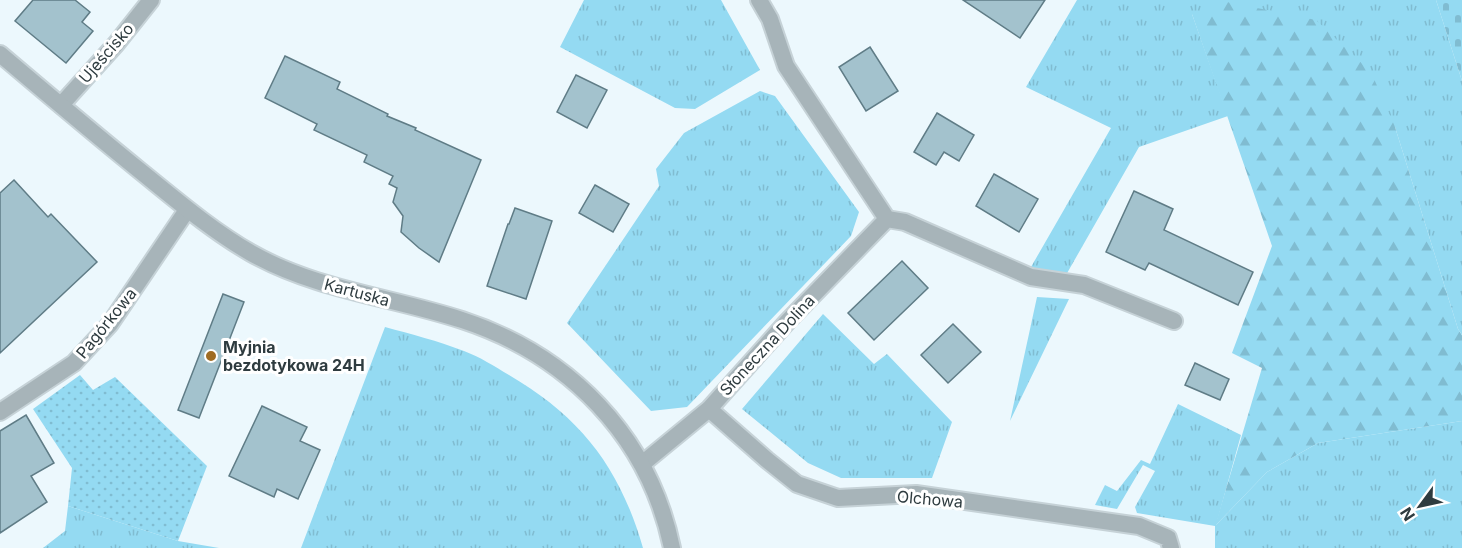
<svg xmlns="http://www.w3.org/2000/svg" width="1462" height="548" font-family="Inter,sans-serif">
	<style>
		.grass { fill: url(#grass-tufts) }
		.forest { fill: url(#forest-firs) }
		.cemetery { fill: url(#cemetery-stones) }
		.garden { fill: url(#garden-dots) }
		.building { fill: #a3c2cd; stroke: #5f7c86; stroke-width: 1.5 }
		.lines { fill: none; stroke-linecap: round; stroke-linejoin: round }
		.minor-casing { stroke: #c6d2d7; stroke-width: 20 }
		.tertiary-casing { stroke: #c6d2d7; stroke-width: 20 }
		.minor { stroke: #a7b4b9; stroke-width: 16 }
		.tertiary { stroke: #a7b4b9; stroke-width: 16 }
		.poi-dot { fill: #9f6b22; stroke: #fff; stroke-width: 2 }
		.labels { text-anchor: middle; stroke-width: 6; stroke-linejoin: round; paint-order: stroke }
		.street-label { font-size: 16px; fill: #2e3b3f; stroke: #fff }
		.poi-label { font-size: 16px; font-weight: bold; fill: #2e3b3f; stroke: #fff; text-anchor: start }
	</style>
	<defs>
		<pattern id="grass-tufts" width="24" height="20" patternUnits="userSpaceOnUse" patternTransform="scale(1.5)"><rect width="24" height="20" fill="#94daf2"/><path d="M3 7l-1-3M5 7V3M7 7l1-3M15 17l-1-3M17 17v-4M19 17l1-3" fill="none" stroke="#80bcd1"/></pattern>
		<pattern id="forest-firs" width="22" height="20" patternUnits="userSpaceOnUse" patternTransform="scale(1.5)"><rect width="22" height="20" fill="#94daf2"/><path d="M5 1l3.5 6h-7zM16 11l3.5 6h-7z" fill="#80bcd1"/></pattern>
		<pattern id="cemetery-stones" width="16" height="16" patternUnits="userSpaceOnUse" patternTransform="scale(1.5)"><rect width="16" height="16" fill="#94daf2"/><path d="M2 7V4a2 2 0 0 1 4 0v3zM10 15v-3a2 2 0 0 1 4 0v3z" fill="#80bcd1"/></pattern>
		<pattern id="garden-dots" width="8" height="8" patternUnits="userSpaceOnUse" patternTransform="scale(1.5)"><rect width="8" height="8" fill="#94daf2"/><path d="M2 2h.1M6 6h.1" fill="none" stroke="#80bcd1" stroke-width="1.8" stroke-linecap="round"/></pattern>
	</defs>
	<rect width="100%" height="100%" fill="#ecf8fd"/>
	<path class="grass" d="M584 0H721L760 70 695 109 675 108 560 47Z
		M1077 0H1436L1462 81V335L1458 329 1395 127 1192 14 1228 116 1139 147 1066 275 1052 274 1031 267 1111 128 1026 87Z
		M760 91 775 96 859 212 851 236 687 407 651 411 567 323 659 186 656 169 684 133Z
		M1037 297 1069 299 1010 421Z
		M823 314 874 364 887 354 952 422 932 478H841L808 463 742 409Z
		M385 327C411 334 438 341 464 351 480 357 494 366 509 375 581 417 620 468 643 548H301Z
		M1178 404 1241 435 1216 525 1267 472 1318 443 1462 421V548H1215V526L1137 513 1135 507 1155 471 1143 465 1117 509 1095 505 1105 485 1117 491 1141 460 1150 464Z
		M68 506 178 541 219 548H43L65 531Z"/>
	<path class="forest" d="M1227 2 1316 20 1371 72 1395 127 1458 329 1462 335V421L1318 443 1267 472 1215 526 1262 368 1232 353 1272 246 1192 14Z"/>
	<path class="cemetery" d="M1436 0H1462V81Z"/>
	<path class="garden" d="M80 375 93 390 115 377 207 466 178 541 68 506 72 468 33 409Z"/>
	<path class="building" d="M33 0H75L90 12 82 22 93 31 66 63 15 21Z
		M963 0H1045L1020 38Z
		M870 47 898 91 866 111 839 67Z
		M285 56 340 82 337 89 388 114 387 116 416 128 415 130 481 160 439 262 419 248 401 232 403 216 393 202 397 188 389 184 393 176 364 162 367 155 314 130 317 124 265 98Z
		M576 75 607 90 587 128 557 112Z
		M937 113 974 135 959 161 944 152 936 165 914 152Z
		M994 174 1038 199 1019 232 976 206Z
		M14 180 48 217 51 214 97 262 0 353V193Z
		M595 185 629 204 613 232 579 213Z
		M1134 191 1173 209 1164 230 1253 272 1238 305 1149 263 1145 270 1106 252Z
		M515 208 552 221 526 299 487 286 508 224H509Z
		M902 261 928 288 874 340 848 313Z
		M223 294 244 302 199 418 178 410Z
		M953 324 981 352 948 383 921 355Z
		M1195 363 1229 379 1220 400 1185 385Z
		M262 406 307 427 300 441 320 450 298 499 277 489 274 497 229 476Z
		M26 415 54 463 31 476 47 502 0 533V431Z"/>
	<g class="lines">
		<defs>
			<path id="minor" d="M61 105 116 44 151 0
				M887 219 905 222 1031 277 1084 285 1174 321
				M709 409 767 460 797 484 838 498 916 494 1139 526 1168 538 1171 548
				M0 412 74 363 110 324 187 210
				M642 464 709 409 787 322 887 219 786 66 770 19 759 0"/>
			<path id="tertiary" d="M0 54C46 93 92 132 139 170 175 199 211 230 251 253 316 290 392 297 462 320 569 355 649 436 672 548"/>
		</defs>
		<use href="#minor" class="minor-casing"/>
		<use href="#tertiary" class="tertiary-casing"/>
		<use href="#minor" class="minor"/>
		<use href="#tertiary" class="tertiary"/>
	</g>
	<circle class="poi-dot" cx="211" cy="356" r="6"/>
	<g class="labels">
		<g class="street-label">
			<text transform="translate(106 53) rotate(-49)" y="6">Ujeścisko</text>
			<text transform="translate(357 292) rotate(15)" y="6">Kartuska</text>
			<text transform="translate(106 323) rotate(-51)" y="6">Pagórkowa</text>
			<text transform="translate(767 345) rotate(-47)" y="6">Słoneczna Dolina</text>
			<text transform="translate(930 499) rotate(5)" y="6">Olchowa</text>
		</g>
		<g class="poi-label">
			<text x="223" y="353">Myjnia<tspan x="223" dy="18">bezdotykowa 24H</tspan></text>
		</g>
	</g>
	<g transform="translate(1420 506) rotate(237)" stroke="#ffffff" stroke-width="4.5" paint-order="stroke">
	<path d="M0-4.5L10 22L0 15L-10 22Z" fill="#2e3b3f"/>
	<text y="-9" font-size="16" font-weight="bold" text-anchor="middle" fill="#2e3b3f">N</text>
	</g>
</svg>
